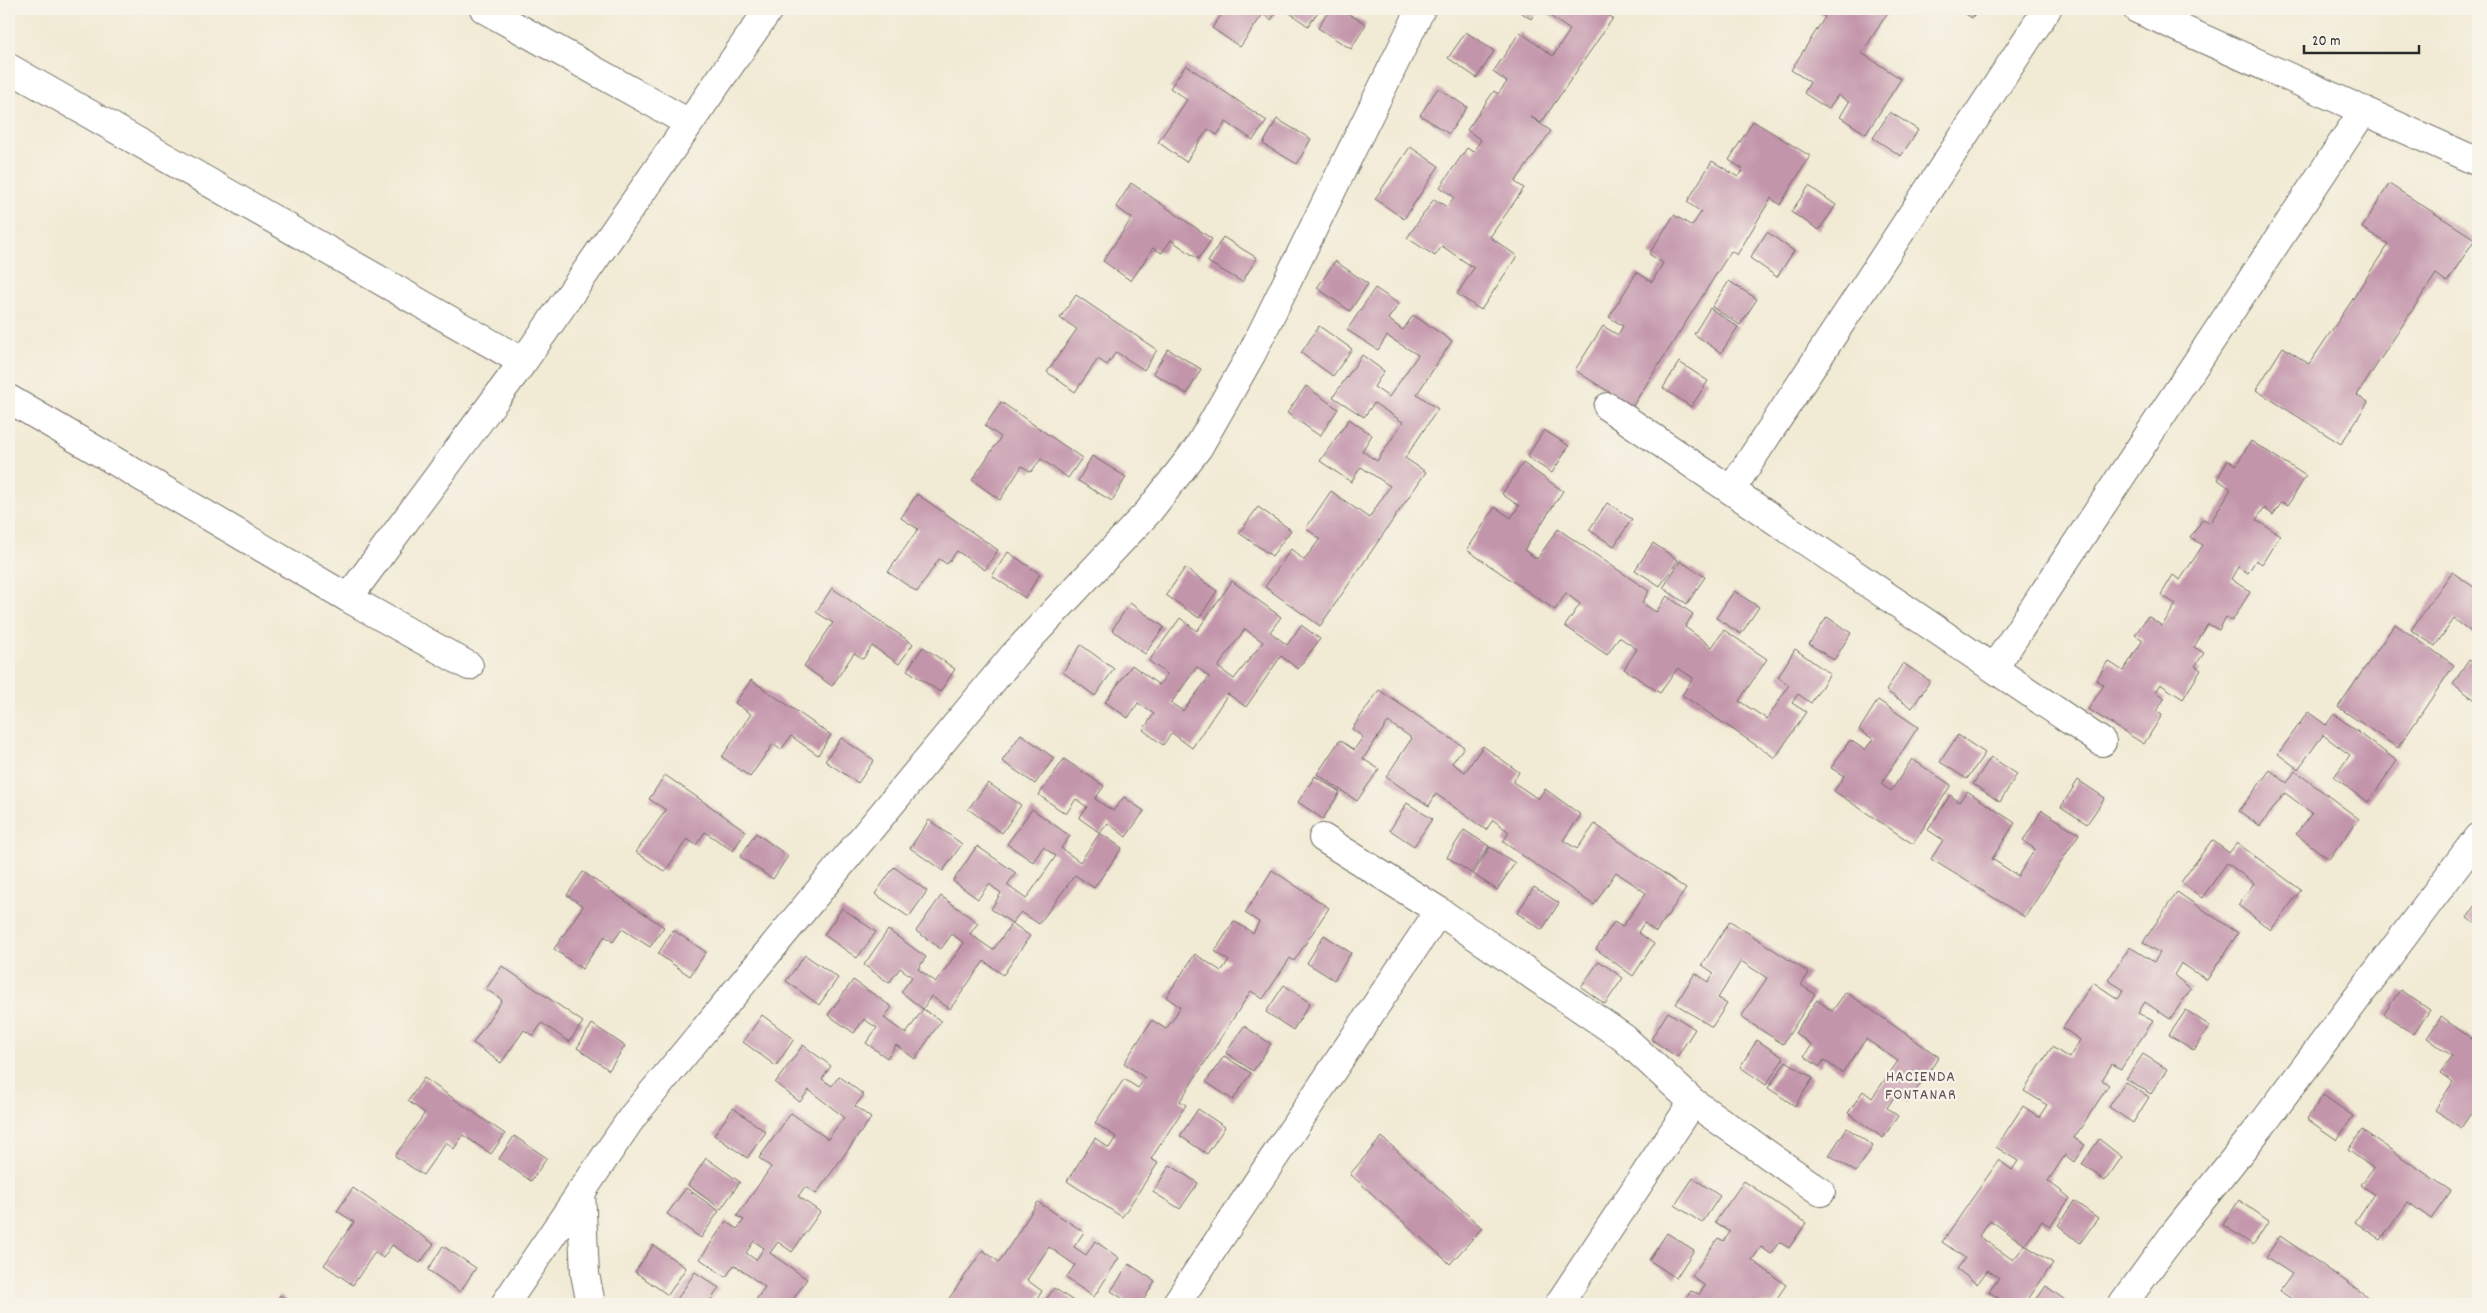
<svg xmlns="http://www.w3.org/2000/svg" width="2487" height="1313" font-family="Dekko,sans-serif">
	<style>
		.building { fill: #c395ab; fill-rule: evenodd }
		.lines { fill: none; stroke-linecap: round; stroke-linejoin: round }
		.minor-casing { stroke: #706e66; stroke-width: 30 }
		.minor { stroke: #fff; stroke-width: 28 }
		.labels { text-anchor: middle; stroke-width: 4.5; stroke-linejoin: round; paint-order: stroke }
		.neighbourhood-label { font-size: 16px; letter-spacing: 1px; fill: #605058; stroke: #f7f3e8 }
	</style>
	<rect width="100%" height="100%" fill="#f7f3e8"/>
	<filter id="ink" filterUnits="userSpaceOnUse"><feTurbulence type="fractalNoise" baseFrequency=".02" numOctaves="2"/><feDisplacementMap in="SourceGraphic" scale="10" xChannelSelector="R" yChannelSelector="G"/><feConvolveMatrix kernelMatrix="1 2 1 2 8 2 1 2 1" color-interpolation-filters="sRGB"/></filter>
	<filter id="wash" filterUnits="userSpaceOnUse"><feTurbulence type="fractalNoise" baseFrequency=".0096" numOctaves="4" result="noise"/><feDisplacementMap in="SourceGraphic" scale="20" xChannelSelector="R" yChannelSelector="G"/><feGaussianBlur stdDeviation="1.12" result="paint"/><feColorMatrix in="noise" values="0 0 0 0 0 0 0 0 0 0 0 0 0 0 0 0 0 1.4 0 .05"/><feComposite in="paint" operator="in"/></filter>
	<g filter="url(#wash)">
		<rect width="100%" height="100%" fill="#f1ead4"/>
		<g id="blocks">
			<path class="building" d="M1225 9H1279L1271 20 1263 14 1240 47 1212 28Z
				M1284 9H1320L1308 26Z
				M1329 9H1340L1366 24 1351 49 1318 28Z
				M1516 9H1537L1531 19Z
				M1540 9H1599L1613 18 1541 123 1531 117 1551 131 1515 182 1524 188 1490 237 1517 256 1481 310 1457 294 1474 268 1442 246 1435 256 1407 238 1434 199 1447 207 1454 197 1440 187 1467 148 1473 152 1481 140 1467 130 1494 91 1498 94 1507 82 1493 72 1520 32 1553 56 1570 30Z
				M1812 9H1890L1862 53 1901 79 1866 134 1840 117 1849 102 1838 95 1828 109 1804 93 1810 82 1791 70 1825 17Z
				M1958 9H1978L1972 18Z
				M1466 32 1494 51 1477 78 1448 58Z
				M1186 65 1267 121 1253 140 1226 122 1217 135 1208 129 1186 162 1158 142 1187 100 1170 88Z
				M1438 88 1467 107 1449 134 1420 115Z
				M1890 112 1918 130 1901 156 1873 138Z
				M1277 119 1311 139 1297 164 1263 144Z
				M1753 121 1810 156 1780 205 1771 198 1737 255 1731 251 1632 407 1575 370 1603 326 1618 335 1623 326 1609 317 1637 272 1652 282 1663 263 1649 254 1674 215 1692 226 1701 212 1687 202 1712 161 1738 177 1743 169 1729 160Z
				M1410 147 1439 166 1404 219 1375 199Z
				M1131 183 1212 239 1198 259 1171 240 1162 253 1153 248 1131 281 1103 261 1132 218 1116 207Z
				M2389 184 2475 239 2447 282 2436 274 2357 395 2368 402 2341 444 2256 390 2283 347 2309 364 2349 305 2388 244 2362 228Z
				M1809 186 1836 205 1819 230 1791 212Z
				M1767 232 1794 251 1777 277 1750 258Z
				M1223 237 1257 258 1242 282 1208 262Z
				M1335 261 1368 284 1350 311 1317 288Z
				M1729 281 1757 299 1740 325 1712 307Z
				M1375 288 1399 304 1388 319 1403 330 1413 315 1452 341 1417 394 1438 409 1405 458 1426 472 1320 626 1265 587 1291 549 1304 560 1320 539 1306 528 1331 491 1369 518 1390 486 1361 467 1351 482 1320 461 1349 419 1372 435 1362 451 1377 461 1403 422 1374 403 1364 417 1333 397 1362 355 1384 371 1374 387 1389 397 1418 355 1387 336 1378 350 1347 330Z
				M1076 295 1157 350 1144 370 1116 352 1107 365 1098 359 1075 392 1047 372 1077 329 1060 318Z
				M1710 308 1738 327 1721 353 1694 334Z
				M1319 326 1352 349 1333 376 1301 353Z
				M1168 349 1201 369 1187 394 1153 373Z
				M1679 362 1708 381 1691 407 1663 388Z
				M1306 386 1338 409 1320 436 1287 413Z
				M1001 402 1082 458 1068 478 1041 459 1031 472 1022 466 1000 500 972 480 1001 437 985 426Z
				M1544 430 1569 446 1552 473 1527 457Z
				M2251 441 2306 476 2288 505 2282 502 2273 515 2264 508 2256 520 2280 535 2262 564 2256 560 2248 573 2238 567 2231 579 2250 592 2232 621 2226 617 2219 630 2208 624 2194 647 2204 653 2195 666 2201 670 2183 699 2160 684 2155 692 2165 698 2156 711 2162 715 2144 744 2088 709 2104 685 2096 680 2108 661 2123 671 2143 640 2135 635 2148 616 2162 626 2176 604 2161 595 2173 575 2180 580 2203 545 2190 538 2203 519 2210 523 2231 489 2217 479 2228 460 2236 465Z
				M1092 456 1126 477 1112 501 1078 481Z
				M1523 463 1563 491 1524 550 1537 559 1558 529 1649 591 1642 603 1656 612 1667 596 1693 614 1685 627 1712 647 1724 630 1767 659 1739 701 1767 719 1789 685 1778 677 1795 649 1830 674 1811 703 1798 694 1792 703 1806 712 1775 758 1682 695 1693 678 1678 668 1660 693 1624 669 1637 649 1619 637 1607 655 1565 626 1580 604 1566 593 1555 610 1467 550 1495 507 1511 518 1519 506 1502 494Z
				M917 494 998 550 985 570 957 551 947 564 939 559 917 592 888 572 918 529 901 518Z
				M1607 503 1632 519 1614 546 1589 530Z
				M1258 507 1291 530 1272 556 1239 533Z
				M1653 543 1678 560 1660 586 1635 570Z
				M1008 552 1040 574 1025 598 992 576Z
				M1680 561 1705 577 1687 604 1663 588Z
				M1185 568 1217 591 1199 618 1166 595Z
				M2452 572 2478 590V637L2454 619 2435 646 2411 630Z
				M1232 581 1281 617 1270 632 1287 645 1301 625 1320 639 1298 669 1281 656 1246 707 1228 694 1192 748 1172 733 1163 745 1143 730 1154 714 1138 703 1128 718 1105 702 1132 665 1159 685 1167 674 1149 661 1180 618 1197 631ZM1245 629 1263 642 1234 679 1218 667ZM1197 667 1209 677 1183 711 1171 703Z
				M832 588 913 644 899 664 872 646 863 659 854 653 832 686 804 666 833 623 816 612Z
				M1734 591 1759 607 1741 634 1716 618Z
				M1130 603 1164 627 1145 654 1112 630Z
				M1827 617 1851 633 1834 660 1809 644Z
				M2395 624 2454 665 2398 748 2338 707Z
				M1081 645 1114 669 1095 696 1063 672Z
				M923 647 955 669 940 692 907 670Z
				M2469 660 2478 666V702L2453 684Z
				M1903 663 1930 681 1912 708 1886 691Z
				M751 680 831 735 818 755 791 736 781 750 773 744 750 777 722 757 751 714 735 703Z
				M1379 690 1464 747 1452 763 1465 772 1483 746 1519 772 1513 782 1525 790 1538 799 1545 789 1581 815 1563 840 1577 849 1595 824 1686 889 1656 932 1644 923 1638 932 1654 944 1633 976 1596 949 1614 922 1622 927 1646 893 1616 872 1594 905 1503 842 1509 832 1493 820 1486 830 1436 794 1429 806 1386 777 1412 738 1388 722 1363 759 1379 769 1357 801 1317 774 1340 740 1354 750 1363 737 1352 729Z
				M1878 700 1918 727 1881 784 1891 791 1912 759 1951 785 1913 844 1834 791 1844 776 1831 768 1850 740 1865 750 1873 739 1859 730Z
				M2308 712 2326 725 2334 714 2397 761 2368 802 2334 777 2350 755 2323 735 2298 769 2278 754Z
				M1021 734 1054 758 1035 784 1002 761Z
				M1958 735 1985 753 1967 779 1940 762Z
				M841 738 874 760 858 783 825 761Z
				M1991 757 2017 774 2000 802 1973 784Z
				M1064 759 1104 786 1095 799 1113 811 1124 797 1144 811 1126 837 1108 823 1100 833 1079 818 1087 807 1076 799 1066 814 1039 795Z
				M2270 770 2287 783 2295 771 2359 819 2329 859 2296 834 2312 813 2285 793 2260 826 2239 811Z
				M665 775 746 831 733 851 705 832 696 845 687 839 665 872 636 852 666 810 649 799Z
				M1315 776 1340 792 1323 819 1298 802Z
				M2078 780 2105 798 2087 824 2061 807Z
				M988 783 1021 805 1002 833 968 809Z
				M1967 791 2015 823 1992 859 2018 876 2035 849 2023 841 2042 810 2079 834 2025 917 1931 859 1943 840 1928 830 1950 795 1959 802Z
				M1407 803 1432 819 1414 846 1390 830Z
				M1032 809 1070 836 1061 848 1080 862 1100 833 1122 848 1094 888 1075 875 1039 924 1021 912 1012 923 991 909 1001 893 989 884 978 899 953 881 977 846 1016 873 1007 885 1026 899 1056 856 1043 847 1033 862 1007 844Z
				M929 820 962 844 943 871 910 848Z
				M1464 830 1489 846 1471 873 1447 857Z
				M756 833 788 856 773 879 740 857Z
				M2212 840 2229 853 2237 843 2301 890 2271 930 2238 905 2254 883 2227 863 2202 898 2181 882Z
				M1490 847 1515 863 1497 890 1473 874Z
				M894 867 927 891 909 917 875 894Z
				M1272 870 1329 908 1294 961 1290 958 1263 999 1251 991 1180 1101 1186 1105 1151 1159 1158 1163 1122 1217 1067 1181 1095 1138 1109 1148 1116 1137 1095 1123 1124 1079 1138 1088 1145 1078 1124 1063 1152 1020 1166 1029 1174 1018 1180 1007 1166 997 1195 954 1221 971 1229 961 1215 951 1234 921 1253 933 1259 922 1245 913Z
				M583 872 664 927 650 947 622 929 613 942 605 936 582 969 554 949 583 906 567 895Z
				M1534 887 1559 903 1542 930 1517 913Z
				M2177 892 2238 933 2207 980 2181 963 2174 975 2191 989 2170 1019 2145 1002 2138 1013 2153 1021 2121 1069 2112 1064 2102 1080 2109 1085 2074 1138 2085 1145 2074 1162 2065 1155 2048 1181 2070 1198 2050 1227 2042 1221 2025 1245 1990 1220 1979 1236 2013 1260 2025 1245 2053 1263 2025 1304H2007L1989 1292 1999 1278 1988 1270 1977 1284 1957 1269 1965 1258 1942 1242 1999 1160 2012 1170 2018 1161 1996 1147 2023 1106 2039 1117 2047 1105 2024 1091 2052 1047 2069 1058 2080 1040 2063 1028 2093 982 2118 999 2124 990 2108 980 2130 947 2154 962 2160 953 2143 942Z
				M941 896 978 923 970 934 993 950 1012 923 1030 936 1003 975 984 961 950 1009 931 996 923 1009 941 1021 915 1059 896 1045 887 1058 866 1043 877 1028 864 1019 854 1033 828 1015 853 980 892 1007 884 1018 906 1034 923 1009 901 992 912 977 900 968 889 983 864 965 888 930 926 957 918 969 936 982 964 943 952 934 941 949 916 931Z
				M2478 902V925L2467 918Z
				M842 908 876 932 857 958 824 935Z
				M1730 921 1809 973 1801 985 1815 994 1783 1044 1741 1017 1767 978 1741 961 1718 998 1727 1004 1712 1027 1676 1004 1695 973 1708 982 1714 973 1702 965Z
				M673 930 706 952 690 976 658 954Z
				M1324 935 1351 953 1334 980 1307 963Z
				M805 955 838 978 819 1005 786 981Z
				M1599 961 1623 978 1605 1004 1581 987Z
				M502 966 583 1022 569 1042 542 1023 533 1036 524 1030 501 1063 473 1043 502 1000 486 989Z
				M1284 985 1310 1003 1293 1030 1266 1012Z
				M2400 990 2430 1010 2414 1034 2384 1014Z
				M1846 992 1939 1057 1908 1102 1896 1094 1887 1108 1898 1116 1883 1138 1848 1113 1863 1091 1872 1098 1898 1061 1866 1039 1842 1073 1824 1060 1819 1067 1804 1056 1812 1045 1795 1033 1817 1000 1832 1011Z
				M2186 1010 2210 1026 2194 1050 2169 1035Z
				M1668 1012 1695 1029 1677 1057 1651 1039Z
				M762 1015 794 1039 776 1066 743 1042Z
				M2441 1017 2478 1043V1103L2461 1128 2435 1110 2453 1082 2440 1073 2452 1056 2427 1038Z
				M592 1024 625 1046 609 1070 577 1048Z
				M1244 1026 1271 1044 1253 1071 1226 1053Z
				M1757 1040 1784 1058 1766 1085 1740 1067Z
				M803 1045 831 1066 822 1079 832 1086 839 1076 864 1095 855 1106 871 1118 816 1194 805 1187 798 1196 820 1212 792 1252 778 1242 770 1253 807 1279 790 1304H753L765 1287 734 1265 726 1277 700 1259 726 1221 737 1229 744 1220 737 1216 771 1167 759 1158 791 1113 828 1139 844 1117 809 1090 800 1102 775 1083ZM754 1241 764 1248 756 1260 746 1253Z
				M2143 1054 2167 1069 2151 1094 2126 1079Z
				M1224 1056 1251 1073 1233 1100 1206 1082Z
				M1786 1061 1813 1078 1795 1106 1768 1088Z
				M424 1078 505 1134 491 1154 463 1135 454 1149 446 1142 423 1175 395 1156 425 1113 408 1101Z
				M2125 1082 2149 1097 2133 1123 2109 1107Z
				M2323 1095 2353 1116 2337 1140 2307 1119Z
				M733 1108 766 1132 747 1158 714 1135Z
				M1198 1109 1225 1127 1207 1154 1180 1136Z
				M1847 1128 1873 1146 1856 1172 1829 1155Z
				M2362 1130 2451 1191 2431 1219 2408 1202 2381 1240 2355 1222 2374 1194 2361 1185 2373 1168 2348 1150Z
				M514 1136 547 1158 531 1181 499 1159Z
				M1382 1137 1482 1228 1450 1264 1350 1174Z
				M2099 1139 2122 1157 2105 1181 2082 1164Z
				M706 1158 740 1182 721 1209 688 1185Z
				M1170 1165 1198 1183 1180 1209 1153 1192Z
				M1693 1178 1720 1196 1702 1223 1675 1205Z
				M1744 1181 1806 1223 1789 1248 1779 1242 1771 1254 1761 1247 1752 1260 1786 1285 1773 1304H1682L1691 1291 1699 1294 1705 1286 1692 1276 1718 1238 1724 1241 1730 1232 1715 1222Z
				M353 1188 434 1244 420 1263 392 1245 383 1258 375 1252 353 1285 324 1265 354 1222 337 1211Z
				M686 1188 719 1211 701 1238 667 1214Z
				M2239 1200 2269 1221 2253 1245 2223 1225Z
				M2074 1201 2098 1218 2080 1243 2058 1225Z
				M1038 1202 1084 1232 1074 1247 1086 1255 1095 1241 1119 1258 1094 1297 1066 1278 1075 1265 1049 1247 1027 1280 1042 1291 1034 1304H945L983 1250 999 1262Z
				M1667 1233 1694 1250 1676 1278 1649 1260Z
				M2280 1236 2370 1298 2365 1304H2291L2293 1300 2280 1291 2292 1274 2266 1257Z
				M653 1245 686 1268 668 1295 635 1272Z
				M443 1246 476 1268 460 1292 428 1270Z
				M1129 1264 1155 1281 1141 1304H1131L1111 1291Z
				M695 1272 719 1288 708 1304H674Z
				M2046 1286 2069 1303 2068 1304H2033Z
				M1054 1288 1078 1304H1043Z
				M280 1295 294 1304H274Z"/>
		</g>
	</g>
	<g filter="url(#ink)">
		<use href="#blocks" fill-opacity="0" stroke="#706e66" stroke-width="1"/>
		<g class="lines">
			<defs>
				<path id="minor" d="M484 9 689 123
					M2137 9 2478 162
					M9 68 523 362 348 598 9 399
					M523 362 769 9
					M1608 407 2102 742
					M1731 490 2047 9
					M348 598 469 666
					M1994 668 2364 110
					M1323 838 1439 911 1624 1038 1693 1102 1821 1192
					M581 1191 585 1274 591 1304
					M505 1304 633 1116 1013 656 1149 511 1198 448 1252 353 1421 9
					M1176 1304 1439 911
					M1559 1304 1693 1102
					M2123 1304 2174 1234 2264 1122 2478 837"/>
			</defs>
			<use href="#minor" class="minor-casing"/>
			<use href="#minor" class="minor"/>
		</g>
	</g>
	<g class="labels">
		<g class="neighbourhood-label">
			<text x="1921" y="1081">HACIENDA<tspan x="1921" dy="18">FONTANAR</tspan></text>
		</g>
	</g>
	<rect width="2487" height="1313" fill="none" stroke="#f7f3e8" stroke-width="30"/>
	<path d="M2304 45v8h115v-8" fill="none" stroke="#2b2b2b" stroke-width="2.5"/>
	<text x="2312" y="45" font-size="15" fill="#2b2b2b" stroke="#f7f3e8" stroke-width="4" paint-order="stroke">20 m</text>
</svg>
